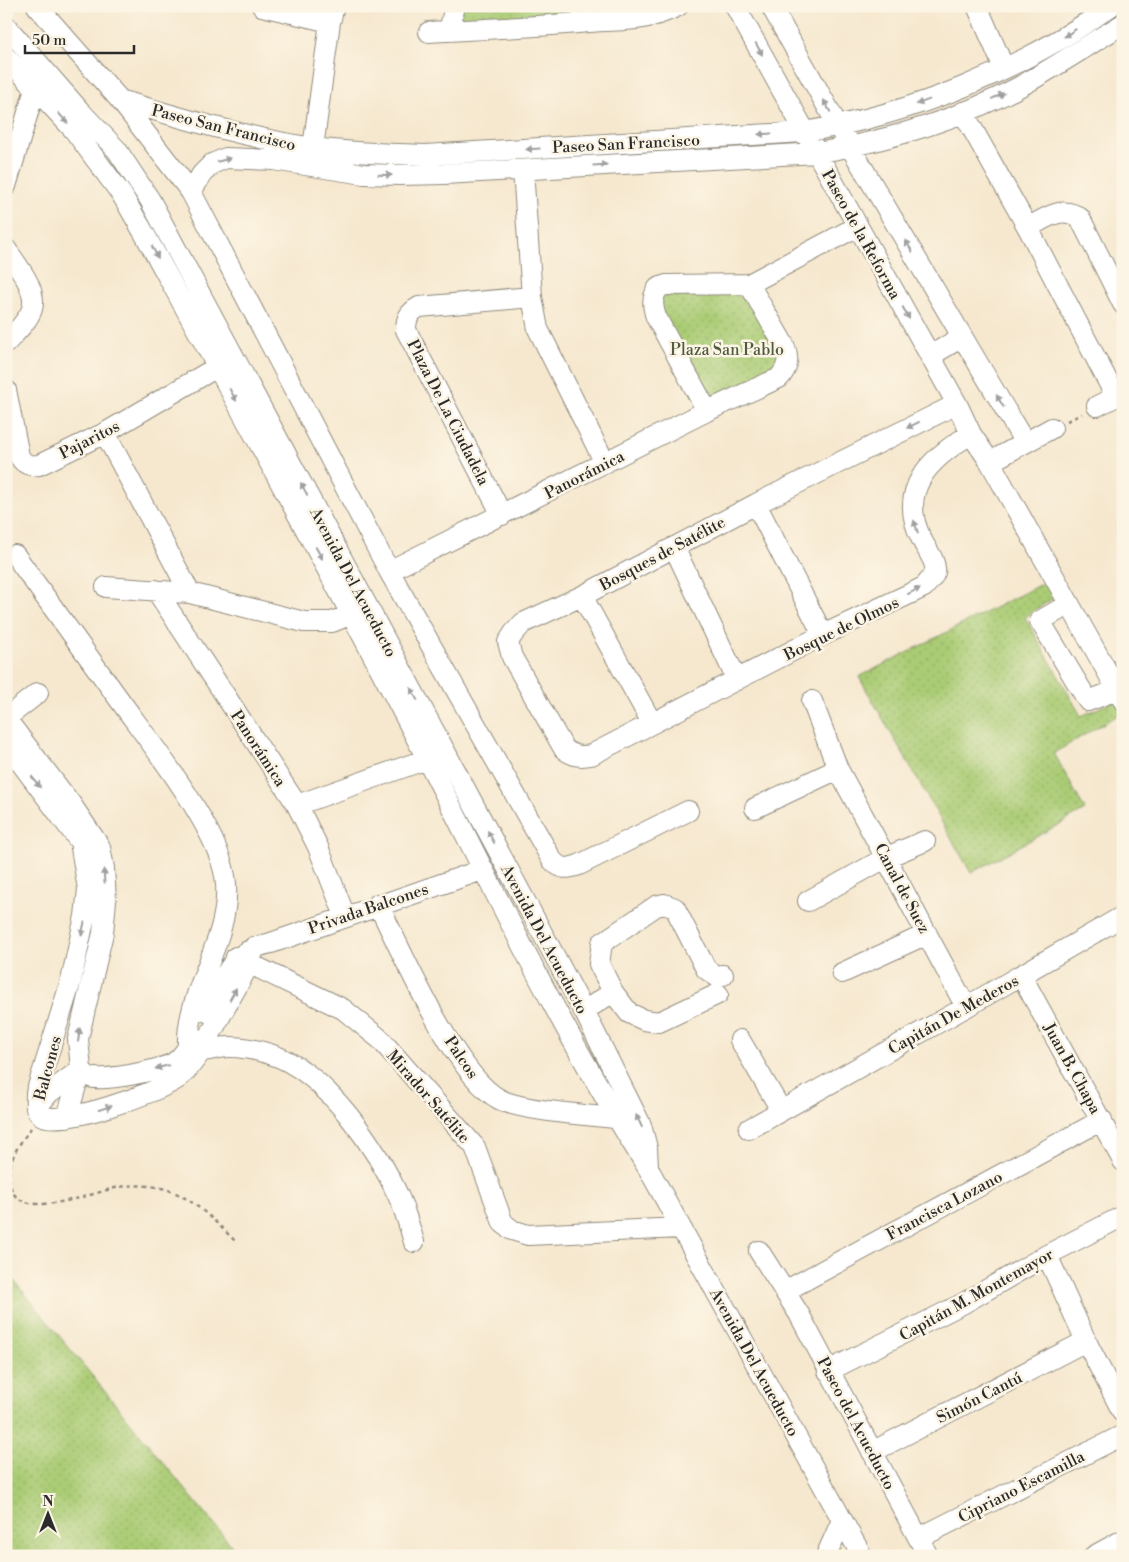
<svg xmlns="http://www.w3.org/2000/svg" width="1129" height="1562" font-family="'Libre Bodoni',serif">
	<style>
		.park { fill: url(#park-dots); stroke: #6a7c50 }
		.lines { fill: none; stroke-linecap: round; stroke-linejoin: round }
		.minor-casing { stroke: #908a7d; stroke-width: 22 }
		.path { stroke: #908a7d; stroke-width: 2.5; stroke-dasharray: 4 4; stroke-linecap: butt }
		.minor { stroke: #fff; stroke-width: 20 }
		.oneway { fill: #a0a0a0 }
		.labels { text-anchor: middle; stroke-width: 5; stroke-linejoin: round; paint-order: stroke }
		.street-label { font-size: 16px; fill: #2b2b2b; stroke: #fcf5e5 }
		.park-label { font-size: 16px; fill: #515b41; stroke: #fcf5e5 }
	</style>
	<defs>
		<pattern id="park-dots" width="8" height="8" patternUnits="userSpaceOnUse" patternTransform="scale(1.25)"><rect width="8" height="8" fill="#aacc74"/><path d="M2 2h.1M6 6h.1" fill="none" stroke="#92af65" stroke-width="1.8" stroke-linecap="round"/></pattern>
	</defs>
	<rect width="100%" height="100%" fill="#fcf5e5"/>
	<filter id="ink" filterUnits="userSpaceOnUse"><feTurbulence type="fractalNoise" baseFrequency=".02" numOctaves="2"/><feDisplacementMap in="SourceGraphic" scale="10" xChannelSelector="R" yChannelSelector="G"/><feConvolveMatrix kernelMatrix="1 2 1 2 8 2 1 2 1" color-interpolation-filters="sRGB"/></filter>
	<filter id="wash" filterUnits="userSpaceOnUse"><feTurbulence type="fractalNoise" baseFrequency=".0096" numOctaves="4" result="noise"/><feDisplacementMap in="SourceGraphic" scale="20" xChannelSelector="R" yChannelSelector="G"/><feGaussianBlur stdDeviation="1.12" result="paint"/><feColorMatrix in="noise" values="0 0 0 0 0 0 0 0 0 0 0 0 0 0 0 0 0 1.4 0 .05"/><feComposite in="paint" operator="in"/></filter>
	<g filter="url(#wash)">
		<rect width="100%" height="100%" fill="#f6e8cf"/>
		<path class="park" d="M460 6H599L607 20 449 31Z
			M658 288 744 293 780 337 779 378 707 411 656 317Z
			M1047 581 1055 597 1025 617 1081 716 1116 700 1123 712 1054 753 1085 810 971 873 859 677Z
			M6 1271 240 1556H6Z"/>
	</g>
	<g filter="url(#ink)">
		<g class="lines">
			<defs>
				<path id="minor" d="M37 6 120 100 191 192 389 571 552 860C561 870 567 869 579 865L688 811
					M262 6 330 22
					M735 6 957 404 971 434 990 462 1123 700
					M771 6 838 126 1025 443
					M977 6 1004 68
					M6 26 80 111 117 150 150 200 584 1011 641 1125 647 1148 648 1166
					M449 31 455 6
					M429 32C482 29 536 27 589 22 625 19 643 23 678 6
					M6 57 74 130 122 195 144 233C234 397 324 560 410 726 487 874 558 1027 648 1168L862 1556
					M120 100C184 119 248 138 314 148 350 153 387 154 425 155L804 132C913 114 1022 70 1111 6
					M963 112 1028 228 1116 397
					M313 148 330 22 334 6
					M523 170 532 297 538 329 605 463
					M6 186 35 89
					M191 192 202 174 212 164 226 158 273 160 364 174 400 175 444 174 817 153C886 141 957 120 1019 87 1054 68 1088 45 1123 24
					M1028 228C1045 218 1062 205 1080 218L1123 304
					M6 249C16 264 38 289 32 309 28 321 15 333 6 343
					M930 356 962 337
					M6 390 19 456C24 465 30 466 39 465L105 433 217 367
					M957 404 756 504 582 596 523 623 514 633 508 642 512 657 564 749C573 756 580 757 591 755L823 635 924 587C928 582 933 578 935 572 937 562 926 549 922 540 896 490 930 458 971 434
					M1097 406 1123 393
					M707 411 656 317C652 305 652 298 658 288L666 285 749 284 858 226
					M105 433 190 593
					M990 462 1052 428
					M756 504 823 635
					M502 515 406 330C406 318 409 313 419 307L532 297
					M674 547 737 680
					M15 555C50 604 86 653 121 702 152 745 223 833 226 884 230 943 185 991 188 1048 205 1055 212 1047 229 1047 242 1047 257 1050 270 1054 326 1071 379 1151 401 1202 406 1215 410 1228 414 1242
					M389 571 707 411 779 378C789 367 789 358 784 345L749 284
					M106 587 190 593 304 622H332L352 614
					M156 590 297 805 318 847 345 916
					M582 596 652 723
					M1069 604 1040 621 1088 701 1117 690
					M812 701 838 769 966 1007
					M6 718 38 693
					M6 719 71 804 100 847 104 868 106 900 103 933 78 1039 81 1069 67 1117
					M6 743 80 842 88 889 85 916 71 981 36 1093C36 1101 34 1110 41 1115 60 1128 158 1092 177 1079 187 1072 193 1062 200 1053L250 963 254 947
					M297 805 427 759
					M755 808 838 769
					M808 901 887 857 925 841
					M378 904C402 952 455 1075 499 1099 521 1111 588 1115 615 1118
					M236 957 343 1009 380 1039 475 1147 503 1223 512 1230 528 1235 681 1228
					M842 973 927 934
					M1021 975 1123 1161
					M613 992 629 1013 644 1020 659 1022 718 994
					M584 1011 613 992 599 964 602 943 656 906 664 904 675 908 706 969 716 976 723 975
					M207 1012C226 976 228 952 271 943L482 870
					M740 1040 781 1110
					M36 1108 49 1093 81 1069C83 1072 87 1076 90 1077 102 1082 164 1070 175 1062 183 1056 189 1046 194 1037
					M749 1129 966 1007 1123 916
					M759 1251 799 1314 928 1556
					M1047 1255 1086 1341 1123 1413
					M785 1291 1102 1120
					M828 1371 962 1304 1047 1255 1123 1216
					M872 1452 1086 1341
					M919 1538 1123 1435
					M826 1556 842 1520
					M1094 1556 1123 1540"/>
			</defs>
			<use href="#minor" class="minor-casing"/>
			<path class="path" d="M1067 421 1082 414
				M31 1128C18 1146 7 1160 10 1183 15 1225 94 1192 119 1187 132 1185 144 1185 157 1187 187 1192 214 1220 235 1241"/>
			<use href="#minor" class="minor"/>
		</g>
		<defs><path id="oneway-solid" d="M-6-.8H1V-3.2L6.5 0L1 3.2V.8H-6Z" transform="scale(1.25)"/></defs>
		<g class="oneway">
			<use href="#oneway-solid" transform="translate(1070 33) rotate(147)"/>
			<use href="#oneway-solid" transform="translate(759 49) rotate(61)"/>
			<use href="#oneway-solid" transform="translate(998 96) rotate(-24)"/>
			<use href="#oneway-solid" transform="translate(923 102) rotate(160)"/>
			<use href="#oneway-solid" transform="translate(827 106) rotate(-119)"/>
			<use href="#oneway-solid" transform="translate(63 118) rotate(47)"/>
			<use href="#oneway-solid" transform="translate(765 134) rotate(176)"/>
			<use href="#oneway-solid" transform="translate(533 149) rotate(176)"/>
			<use href="#oneway-solid" transform="translate(224 160) rotate(-14)"/>
			<use href="#oneway-solid" transform="translate(600 165) rotate(-3)"/>
			<use href="#oneway-solid" transform="translate(385 175) rotate(1)"/>
			<use href="#oneway-solid" transform="translate(909 246) rotate(-121)"/>
			<use href="#oneway-solid" transform="translate(155 252) rotate(62)"/>
			<use href="#oneway-solid" transform="translate(906 313) rotate(61)"/>
			<use href="#oneway-solid" transform="translate(233 395) rotate(61)"/>
			<use href="#oneway-solid" transform="translate(1000 401) rotate(-121)"/>
			<use href="#oneway-solid" transform="translate(913 425) rotate(154)"/>
			<use href="#oneway-solid" transform="translate(304 489) rotate(-118)"/>
			<use href="#oneway-solid" transform="translate(916 527) rotate(-108)"/>
			<use href="#oneway-solid" transform="translate(319 553) rotate(61)"/>
			<use href="#oneway-solid" transform="translate(914 591) rotate(-26)"/>
			<use href="#oneway-solid" transform="translate(414 694) rotate(-118)"/>
			<use href="#oneway-solid" transform="translate(36 782) rotate(52)"/>
			<use href="#oneway-solid" transform="translate(491 837) rotate(-118)"/>
			<use href="#oneway-solid" transform="translate(104 876) rotate(-94)"/>
			<use href="#oneway-solid" transform="translate(83 929) rotate(102)"/>
			<use href="#oneway-solid" transform="translate(233 994) rotate(-61)"/>
			<use href="#oneway-solid" transform="translate(79 1035) rotate(-82)"/>
			<use href="#oneway-solid" transform="translate(162 1067) rotate(165)"/>
			<use href="#oneway-solid" transform="translate(105 1108) rotate(-18)"/>
			<use href="#oneway-solid" transform="translate(639 1121) rotate(-115)"/>
		</g>
	</g>
	<g class="labels">
		<g class="street-label">
			<text transform="translate(224 127) rotate(14)" y="6">Paseo San Francisco</text>
			<text transform="translate(626 143) rotate(-3)" y="6">Paseo San Francisco</text>
			<text transform="translate(862 234) rotate(61)" y="6">Paseo de la Reforma</text>
			<text transform="translate(449 412) rotate(63)" y="6">Plaza De La Ciudadela</text>
			<text transform="translate(89 439) rotate(-27)" y="6">Pajaritos</text>
			<text transform="translate(584 474) rotate(-27)" y="6">Panorámica</text>
			<text transform="translate(662 553) rotate(-28)" y="6">Bosques de Satélite</text>
			<text transform="translate(354 582) rotate(62)" y="6">Avenida Del Acueducto</text>
			<text transform="translate(841 628) rotate(-26)" y="6">Bosque de Olmos</text>
			<text transform="translate(259 748) rotate(57)" y="6">Panorámica</text>
			<text transform="translate(903 888) rotate(62)" y="6">Canal de Suez</text>
			<text transform="translate(368 908) rotate(-19)" y="6">Privada Balcones</text>
			<text transform="translate(545 939) rotate(62)" y="6">Avenida Del Acueducto</text>
			<text transform="translate(953 1014) rotate(-29)" y="6">Capitán De Mederos</text>
			<text transform="translate(462 1057) rotate(56)" y="6">Palcos</text>
			<text transform="translate(47 1068) rotate(-75)" y="6">Balcones</text>
			<text transform="translate(1073 1068) rotate(61)" y="6">Juan B. Chapa</text>
			<text transform="translate(429 1096) rotate(49)" y="6">Mirador Satélite</text>
			<text transform="translate(944 1205) rotate(-28)" y="6">Francisca Lozano</text>
			<text transform="translate(976 1294) rotate(-29)" y="6">Capitán M. Montemayor</text>
			<text transform="translate(755 1362) rotate(61)" y="6">Avenida Del Acueducto</text>
			<text transform="translate(979 1397) rotate(-27)" y="6">Simón Cantú</text>
			<text transform="translate(857 1423) rotate(62)" y="6">Paseo del Acueducto</text>
			<text transform="translate(1021 1486) rotate(-27)" y="6">Cipriano Escamilla</text>
		</g>
		<g class="park-label">
			<text x="727" y="355">Plaza San Pablo</text>
		</g>
	</g>
	<rect width="1129" height="1562" fill="none" stroke="#fcf5e5" stroke-width="25"/>
	<g transform="translate(48 1514)" stroke="#fcf5e5" stroke-width="4" paint-order="stroke">
	<path d="M0-4L9 19L0 12L-9 19Z" fill="#2b2b2b"/>
	<text y="-8" font-size="14" font-weight="bold" text-anchor="middle" fill="#2b2b2b">N</text>
	</g>
	<path d="M25 45v8h109v-8" fill="none" stroke="#2b2b2b" stroke-width="2.5"/>
	<text x="32" y="45" font-size="15" fill="#2b2b2b" stroke="#fcf5e5" stroke-width="4" paint-order="stroke">50 m</text>
</svg>
